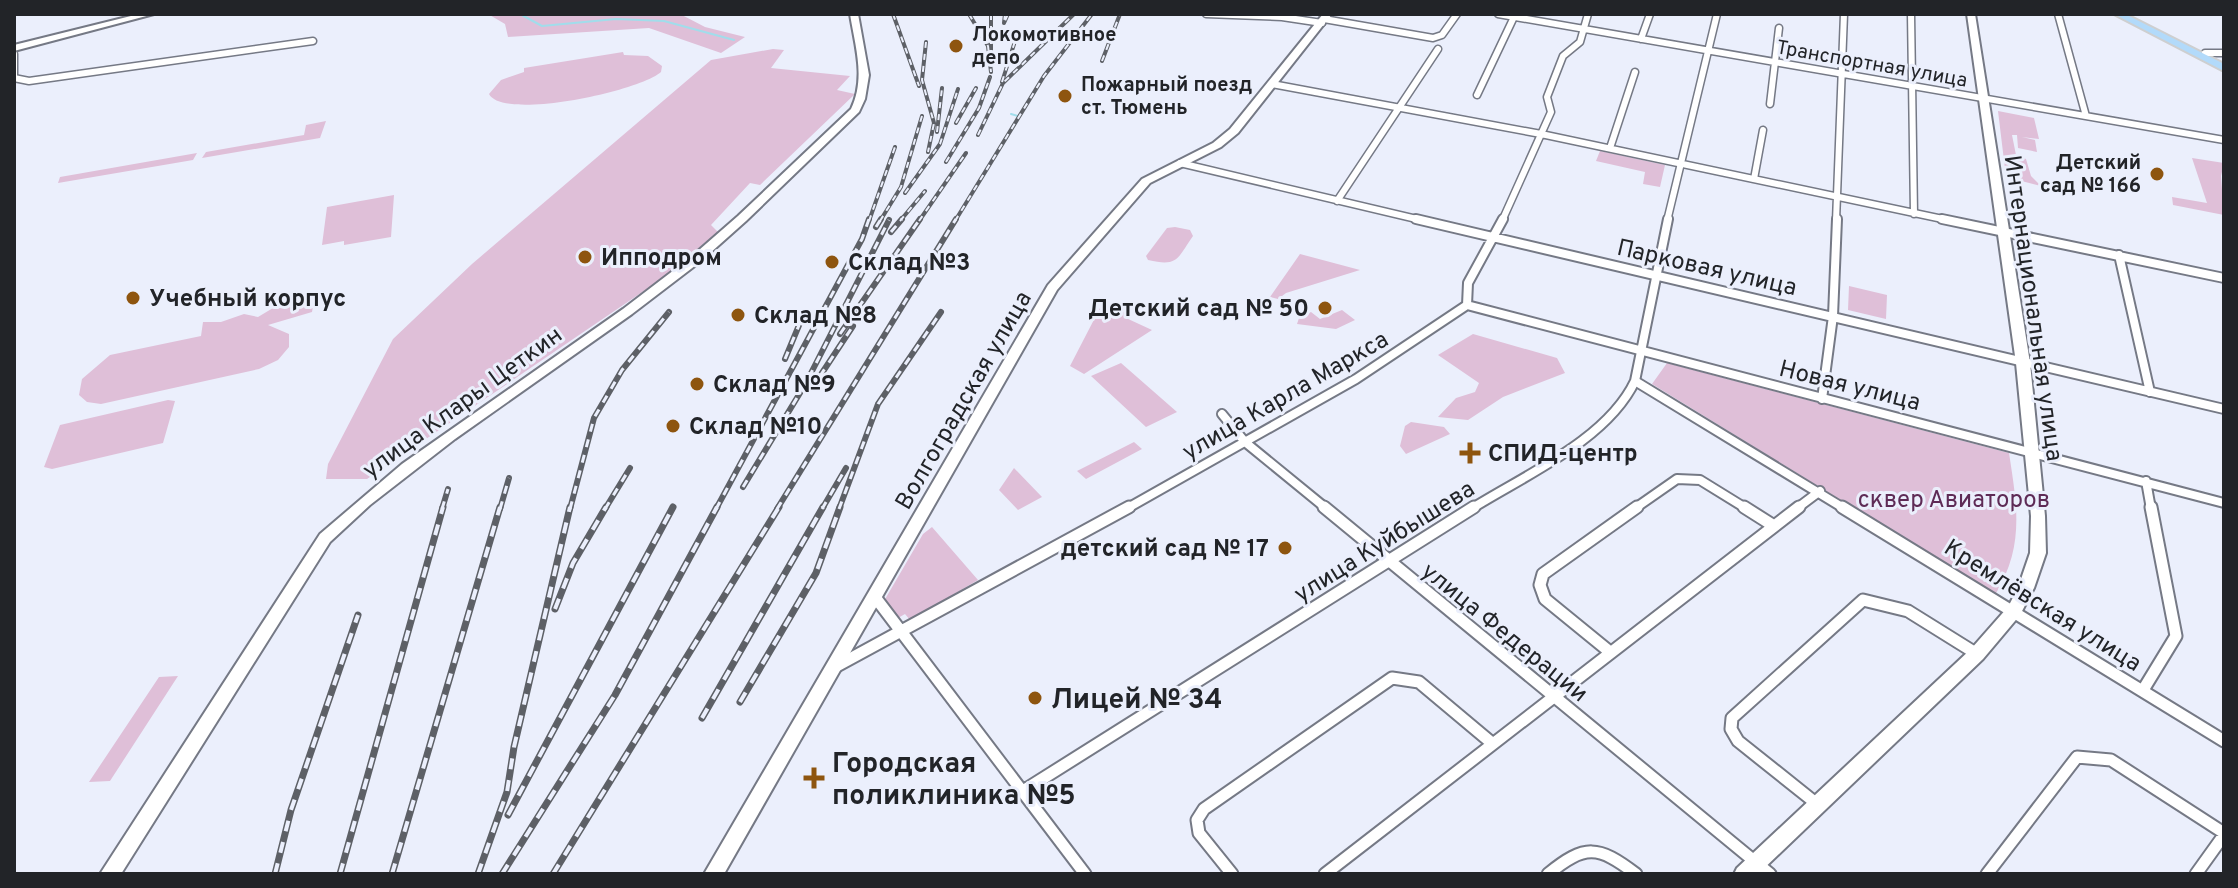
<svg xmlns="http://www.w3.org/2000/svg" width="2238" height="888" font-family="Overpass,sans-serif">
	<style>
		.green { fill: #dfbfd8 }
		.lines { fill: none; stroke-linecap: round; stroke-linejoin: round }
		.stream { stroke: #a1ddeb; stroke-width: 2 }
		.street-far2-casing { stroke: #757985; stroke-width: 9 }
		.street-far1-casing { stroke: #757985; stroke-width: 12 }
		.street-casing { stroke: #757985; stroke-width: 15 }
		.secondary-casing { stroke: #757985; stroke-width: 4 }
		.primary-casing { stroke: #cecfd0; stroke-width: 4 }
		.street-far2 { stroke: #fff; stroke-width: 6 }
		.street-far1 { stroke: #fff; stroke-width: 8 }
		.street { stroke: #fff; stroke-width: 11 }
		.secondary { fill: #fff; fill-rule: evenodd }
		.primary { fill: #b2dafa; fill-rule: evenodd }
		.rail-far2-casing { stroke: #5d6066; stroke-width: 4 }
		.rail-far1-casing { stroke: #5d6066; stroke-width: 6 }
		.rail-casing { stroke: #5d6066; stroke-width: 7 }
		.rail-far2 { stroke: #ebeffc; stroke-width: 2; stroke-dasharray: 6; stroke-linecap: butt }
		.rail-far1 { stroke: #ebeffc; stroke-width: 3; stroke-dasharray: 8; stroke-linecap: butt }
		.rail { stroke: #ebeffc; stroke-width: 4; stroke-dasharray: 11; stroke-linecap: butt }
		.poi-dot { fill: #8e550f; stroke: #ebeffc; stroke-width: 3 }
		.labels { text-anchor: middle; stroke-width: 6; stroke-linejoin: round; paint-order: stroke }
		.far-poi-label { font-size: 20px; font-weight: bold; fill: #222428; stroke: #ebeffc; text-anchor: start }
		.far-street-label { font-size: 20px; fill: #222428; stroke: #ebeffc }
		.poi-label { font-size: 24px; font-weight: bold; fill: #222428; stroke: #ebeffc; text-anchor: start }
		.street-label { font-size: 24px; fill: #222428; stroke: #ebeffc }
		.park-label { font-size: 24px; fill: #5e2b56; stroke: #ebeffc }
		.near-poi-label { font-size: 28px; font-weight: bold; fill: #222428; stroke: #ebeffc; text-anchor: start }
	</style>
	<rect width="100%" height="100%" fill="#ebeffc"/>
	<path class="green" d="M488 14H680L705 27 745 37 721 53 649 28 508 37 505 24Z
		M773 49 784 50 771 68 850 76 837 90 855 94 760 185 750 183 711 225 718 232 660 280 367 479H326L328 464 393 339 472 264 711 60Z
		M623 52 624 55 648 56 662 66 661 72C640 91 503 121 489 94L501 80 524 72V68Z
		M1998 111 2034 118 2039 139 2022 137 2035 140 2037 152 2018 148 2017 135H2012L2016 155 2026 159 2031 176 2041 186 2006 177Z
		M326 121 320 138 202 158 206 152 304 135 306 125Z
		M1600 151 1665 165 1660 187 1643 184 1645 172 1596 161Z
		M197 153 193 160 58 183 60 177Z
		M2192 158 2224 163 2221 176 2224 215 2173 205 2172 197 2207 203Z
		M394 195 391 237 344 245V241L322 245 327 207Z
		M1175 227 1190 230 1193 236C1177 259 1178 267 1148 260L1146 256 1167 228Z
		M1300 254 1360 270 1286 293 1278 299 1270 297Z
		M1849 286 1887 295 1886 319 1848 310Z
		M314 300 312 312 268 325 289 334V347L278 360 259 369 101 404 87 402 79 395 82 379 110 355 201 336 203 322H221L244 314 258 317 273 308 293 307Z
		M1112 307 1126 310V318L1152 330 1084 374 1070 366 1100 308Z
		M1342 310 1355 320 1336 329 1297 324 1299 318 1311 312 1320 319Z
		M1473 334 1557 358 1565 373 1503 397 1468 420 1438 417 1456 398 1475 392 1479 383 1438 355Z
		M1121 363 1177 412 1146 427 1091 376Z
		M1667 363 2009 453C2017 506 2025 546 1995 595L1652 384Z
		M168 400 175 401 163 443 52 469 44 467 60 425Z
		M1411 422 1444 427 1450 434 1406 454 1400 446 1405 426Z
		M1134 442 1142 449 1086 479 1077 471Z
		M1014 468 1042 497 1018 510 999 490Z
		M932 527 978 580 910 620 905 614 898 618 884 601 923 534Z
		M178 676 110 781 89 782 159 677Z"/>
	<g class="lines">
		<path class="stream" d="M520 14 542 26 616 19 664 21 734 40
			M1011 114 1018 116"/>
		<defs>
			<path id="street-far2" d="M1206 14 1282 17 1322 23
				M1498 14 2224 140
				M1911 14 1914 214
				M2058 14 2086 116
				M1324 19 1433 38 1442 35 1457 14
				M1641 39 1650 14
				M2205 53H2224
				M14 54V76
				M14 78 29 81 313 41
				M1272 84 1541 134 1952 221
				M1477 95 1514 17
				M1770 104 1779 28
				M1610 148 1635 72
				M1180 163 1425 221
				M1754 179 1763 130
				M1337 201 1438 49
				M1502 221 1551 112 1547 97 1563 56 1580 42 1588 14
				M1667 221 1717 14
				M1836 221 1844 14"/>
			<path id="street-far1" d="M1416 219 2224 409
				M1942 219 2224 278
				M2119 255 2150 392
				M1467 305 2224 503
				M1635 381 1845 509
				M1822 399 1833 316 1837 219
				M1222 414 1245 442 1327 509
				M2146 481 2151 509
				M1126 509 1356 379 1467 305 1468 283 1503 219
				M1471 509C1525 475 1607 440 1635 381L1668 219
				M1634 509 1677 479 1700 480 1747 509
				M1796 509 1820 491"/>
			<path id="street" d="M1324 507 1770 874
				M1744 507 1774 526
				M1842 507 2224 741
				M875 597 1085 874
				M1610 652 1545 599 1540 585 1543 574 1637 507
				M835 667 1129 507
				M2143 690 2176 636 2151 507
				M1023 791 1474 507
				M1817 804 1738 741 1731 729 1732 718 1863 600 1908 611 1977 654
				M1232 874 1199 833 1197 820 1204 809 1392 678 1419 682 1493 744
				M1325 874 1799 507
				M1548 874C1585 844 1598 845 1636 874
				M1987 874 2077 757 2111 760 2224 833
				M2196 874 2224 835"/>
			<path id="secondary" d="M139 14H154L14 51V45Z
				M850 14H858L869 75 865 99 859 112 746 221 700 262 632 314 455 439 370 505 330 542 121 874H100L320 534 402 464 623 309 691 257 738 216 851 109C866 78 855 46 850 14Z
				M1323 14H1332L1238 133 1221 147 1150 183 1057 290 724 874H704L1048 285 1142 179 1213 143 1230 129Z
				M1967 14H1975L2030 363 2045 516 2046 553 2034 588 2020 615 1983 659 1758 874H1734L1737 868 1971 649 2008 607 2018 588 2030 553 2031 516 2016 363Z"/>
			<path id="primary" d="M2114 14H2125L2224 64V71Z"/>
		</defs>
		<use href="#street-far2" class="street-far2-casing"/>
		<use href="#street-far1" class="street-far1-casing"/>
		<use href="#street" class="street-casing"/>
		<use href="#secondary" class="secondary-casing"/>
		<use href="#primary" class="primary-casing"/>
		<use href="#street-far2" class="street-far2"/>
		<use href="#street-far1" class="street-far1"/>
		<use href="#street" class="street"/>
		<use href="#secondary" class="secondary"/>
		<use href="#primary" class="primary"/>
		<defs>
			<path id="rail-far2" d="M893 14 919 86
				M969 14 988 46 991 72
				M991 14V52
				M1005 14 1004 23 1008 14
				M926 42 922 80 934 123 928 152
				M1102 61 1120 14
				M1002 82 1016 38
				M956 123 976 88
				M937 132 942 88
				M978 135 1003 83 1074 14
				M946 162 979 108 990 77
				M905 193 940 144 958 89
				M869 221 895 147
				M880 221 901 187 922 116
				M900 221 925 191
				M919 221 966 153
				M955 221 1044 76 1092 14"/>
			<path id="rail-far1" d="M876 227 881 219
				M891 232 902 219
				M840 334 920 219
				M785 359 802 318
				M820 376 853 326
				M743 487 806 383 889 220
				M442 509 448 489
				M500 509 509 478
				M570 509 594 418 622 370 669 312
				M605 509 630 468
				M716 509 862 239 869 219
				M777 509 956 219
				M822 509 846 468
				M839 509 878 404 941 312"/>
			<path id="rail" d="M555 609 573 563 606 507
				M740 702 816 573 840 507
				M702 718 823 507
				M508 815 673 507
				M275 874 291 810 358 615
				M340 874 443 507
				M392 874 500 507
				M478 874 507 792 514 747 570 507
				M502 874 615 695 717 507
				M553 874 779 507"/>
		</defs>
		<use href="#rail-far2" class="rail-far2-casing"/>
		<use href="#rail-far1" class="rail-far1-casing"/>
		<use href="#rail" class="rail-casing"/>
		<use href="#rail-far2" class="rail-far2"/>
		<use href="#rail-far1" class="rail-far1"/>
		<use href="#rail" class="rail"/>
	</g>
	<g class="poi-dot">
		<circle cx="956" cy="46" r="8"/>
		<circle cx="1065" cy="96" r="8"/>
		<circle cx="2157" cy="174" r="8"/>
		<circle cx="585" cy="257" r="8"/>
		<circle cx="832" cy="262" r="8"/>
		<circle cx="133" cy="298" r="8"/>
		<circle cx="1325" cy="308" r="8"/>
		<circle cx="738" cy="315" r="8"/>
		<circle cx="697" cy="384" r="8"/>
		<circle cx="673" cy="426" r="8"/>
		<path d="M1466 441h8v8h8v8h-8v8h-8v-8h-8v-8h8z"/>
		<circle cx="1285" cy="548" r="8"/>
		<circle cx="1035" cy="698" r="8"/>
		<path d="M810 766h8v8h8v8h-8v8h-8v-8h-8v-8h8z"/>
	</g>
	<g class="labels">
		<g class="far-poi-label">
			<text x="972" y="41">Локомотивное<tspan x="972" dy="23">депо</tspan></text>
			<text x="1081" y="91">Пожарный поезд<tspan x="1081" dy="23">ст. Тюмень</tspan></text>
			<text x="2141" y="169" text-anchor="end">Детский<tspan x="2141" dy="23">сад № 166</tspan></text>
		</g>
		<g class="far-street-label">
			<text transform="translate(1872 63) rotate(10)" y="7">Транспортная улица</text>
		</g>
		<g class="poi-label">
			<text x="601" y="265">Ипподром</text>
			<text x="848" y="270">Склад №3</text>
			<text x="149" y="306">Учебный корпус</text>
			<text x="1309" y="316" text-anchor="end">Детский сад № 50</text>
			<text x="754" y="323">Склад №8</text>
			<text x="713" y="392">Склад №9</text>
			<text x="689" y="434">Склад №10</text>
			<text x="1488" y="461">СПИД-центр</text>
			<text x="1269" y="556" text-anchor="end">детский сад № 17</text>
		</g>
		<g class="street-label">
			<text transform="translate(1707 267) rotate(13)" y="8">Парковая улица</text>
			<text transform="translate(2034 308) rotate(82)" y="8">Интернациональная улица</text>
			<text transform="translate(1850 385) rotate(14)" y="8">Новая улица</text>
			<text transform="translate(1285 395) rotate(-30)" y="8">улица Карла Маркса</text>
			<text transform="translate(963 400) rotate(-60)" y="8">Волгоградская улица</text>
			<text transform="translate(462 402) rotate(-36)" y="8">улица Клары Цеткин</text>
			<text transform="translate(1384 541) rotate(-32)" y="8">улица Куйбышева</text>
			<text transform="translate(2043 605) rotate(32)" y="8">Кремлёвская улица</text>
			<text transform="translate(1505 632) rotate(39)" y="8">улица Федерации</text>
		</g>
		<g class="park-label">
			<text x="1954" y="507">сквер Авиаторов</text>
		</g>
		<g class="near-poi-label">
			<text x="1051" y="708">Лицей № 34</text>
			<text x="832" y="772">Городская<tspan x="832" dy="32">поликлиника №5</tspan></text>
		</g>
	</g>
	<rect width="2238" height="888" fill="none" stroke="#222428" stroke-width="32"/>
</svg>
